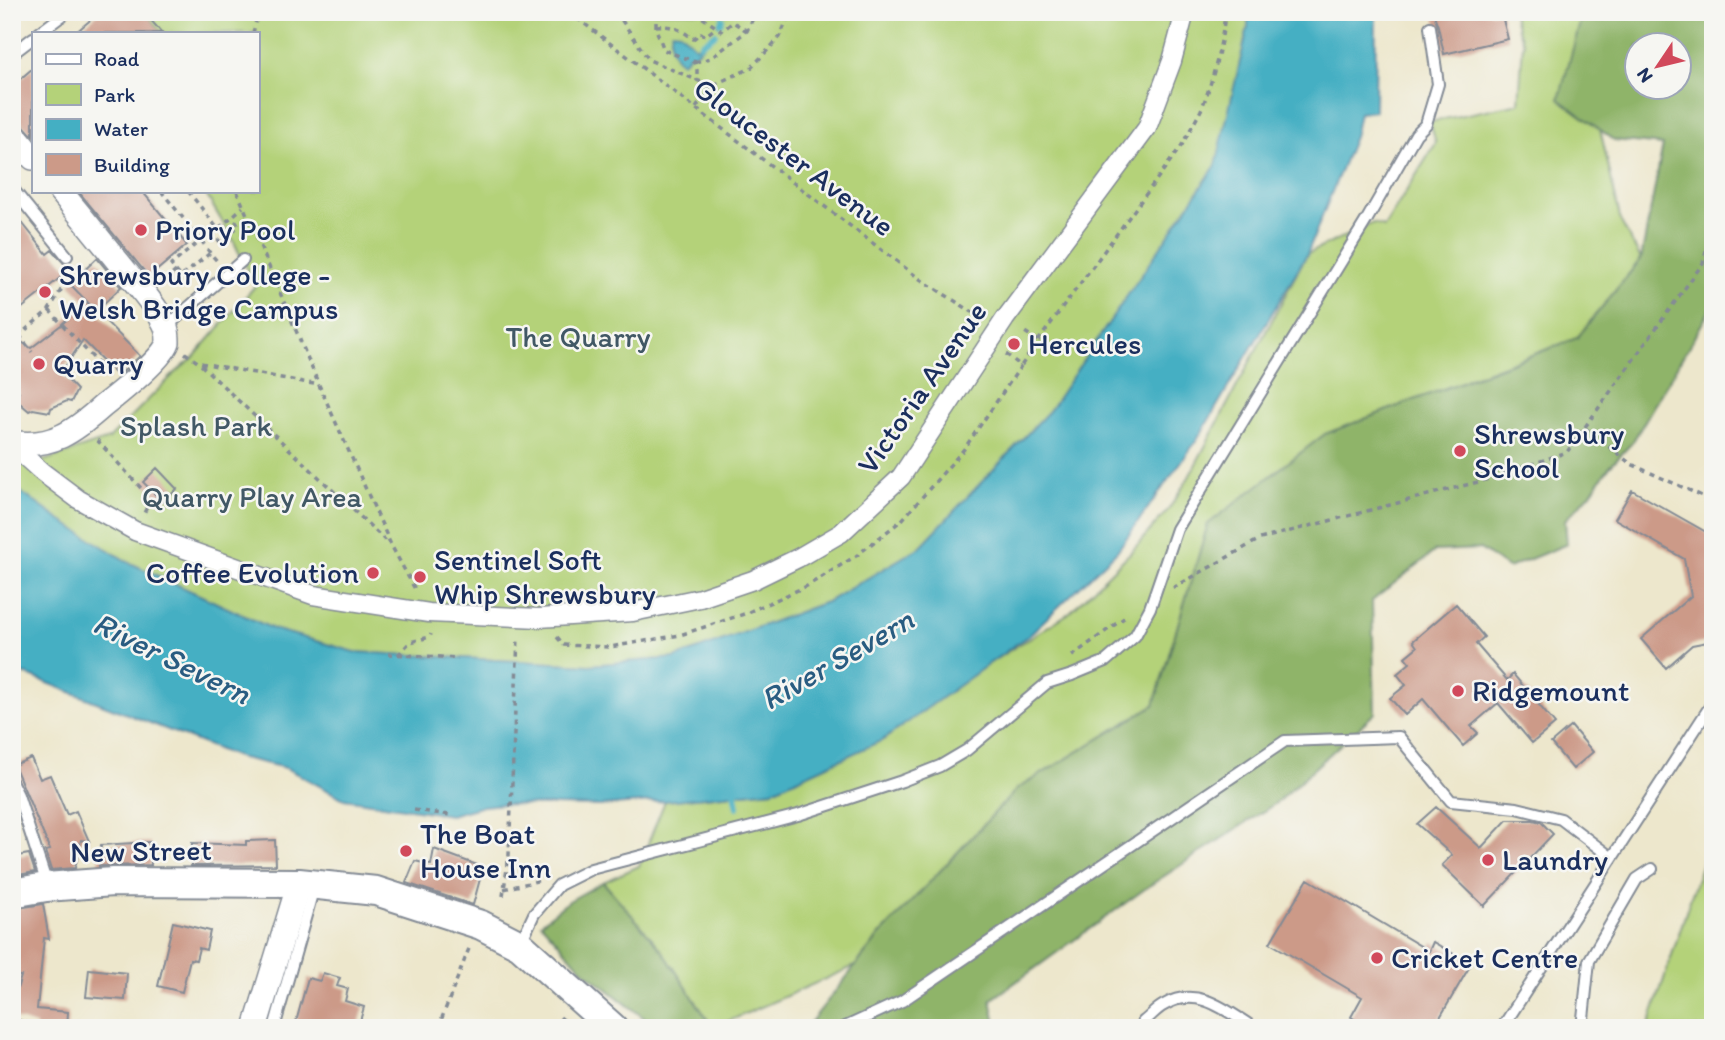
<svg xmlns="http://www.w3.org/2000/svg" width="1725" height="1040" font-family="Itim,sans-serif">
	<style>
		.green { fill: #b4d279; stroke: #68806c; stroke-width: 2 }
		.forest { fill: #8fb469; stroke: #557264; stroke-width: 2; fill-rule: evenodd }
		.water { fill: #44afc3; stroke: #306f90; stroke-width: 2 }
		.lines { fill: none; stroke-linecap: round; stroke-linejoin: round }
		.stream { stroke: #44afc3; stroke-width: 6 }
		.building { fill: #cc9a88 }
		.service-casing { stroke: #848b95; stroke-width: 14 }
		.pedestrian-casing { stroke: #848b95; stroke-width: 21 }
		.minor-casing { stroke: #848b95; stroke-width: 26 }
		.tertiary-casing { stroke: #848b95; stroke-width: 32 }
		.path { stroke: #848b95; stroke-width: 3.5; stroke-dasharray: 5 5; stroke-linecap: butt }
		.service { stroke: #fff; stroke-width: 10 }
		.pedestrian { stroke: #fff; stroke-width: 18 }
		.minor { stroke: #fff; stroke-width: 23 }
		.tertiary { stroke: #fff; stroke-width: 28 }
		.poi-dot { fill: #d1495b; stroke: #f6f6f2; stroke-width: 2.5 }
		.labels { text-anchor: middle; stroke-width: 5; stroke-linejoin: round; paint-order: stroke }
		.street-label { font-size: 30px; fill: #1b2f5e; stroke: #f6f6f2 }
		.poi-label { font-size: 30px; fill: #1b2f5e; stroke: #f6f6f2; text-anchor: start }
		.park-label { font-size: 30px; fill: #415865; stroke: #f6f6f2 }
		.water-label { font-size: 32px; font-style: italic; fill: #295c81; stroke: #f6f6f2 }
	</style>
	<rect width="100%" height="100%" fill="#f6f6f2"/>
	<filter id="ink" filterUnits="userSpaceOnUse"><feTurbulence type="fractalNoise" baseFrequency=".0143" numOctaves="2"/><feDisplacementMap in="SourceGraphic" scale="14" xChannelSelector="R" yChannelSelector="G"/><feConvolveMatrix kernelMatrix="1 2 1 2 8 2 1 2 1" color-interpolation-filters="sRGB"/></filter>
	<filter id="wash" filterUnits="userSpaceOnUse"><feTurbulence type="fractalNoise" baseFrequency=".00686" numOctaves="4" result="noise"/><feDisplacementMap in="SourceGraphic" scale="28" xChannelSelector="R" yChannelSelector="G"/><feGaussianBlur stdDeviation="1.57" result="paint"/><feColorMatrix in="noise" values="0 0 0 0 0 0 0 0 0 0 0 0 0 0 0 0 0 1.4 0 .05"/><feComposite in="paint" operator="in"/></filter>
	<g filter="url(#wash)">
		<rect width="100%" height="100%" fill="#ede7cc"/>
		<path class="green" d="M144 12H1248V27L1217 165 1049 411 920 547 829 601 675 658 589 665 355 652 273 629 128 562 60 520 12 486V473L21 464H34L109 439 174 374 193 358 255 286 233 240 204 191H257V33H162Z
			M1512 12H1611L1600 129 1621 222 1641 259 1577 338 1467 379 1208 524 1154 705 1017 789 881 934 855 966 713 1028 662 950 603 882 639 866 665 801 773 790 883 740 990 663 1069 613 1132 551 1169 509 1189 477 1307 254 1373 223 1384 227 1436 143 1430 122 1519 103 1523 43Z
			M1709 842 1713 843V1028H1648Z"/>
		<path class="forest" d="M1583 12H1713V305L1632 443 1610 466 1590 494 1565 520 1567 544 1508 568 1480 549 1435 551 1372 601 1375 713 1276 803 1149 886 991 1000 997 1028H806L881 934 1017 789 1154 705 1208 524 1325 434 1577 338 1641 259 1663 145 1614 140 1559 99ZM1638 46H1680V88H1638Z
			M603 882 662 950 713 1028H657L584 971 541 923 569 901Z"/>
		<path class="water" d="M1248 12H1376L1375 111 1359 113 1354 137 1307 254 1197 440 1117 551 1029 635 883 740 773 790 665 801 600 806 503 804 483 806 450 815 344 799 286 768 237 757 12 669V486L60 520 128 562 273 629 355 652 589 665 675 658 829 601 920 547 1049 411 1216 165 1248 27Z
			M672 31 680 32 696 47 700 43 703 46 695 53 689 55 685 60 681 62C671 56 669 42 672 31Z"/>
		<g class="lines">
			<path class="stream" d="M720 24 722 19
				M701 44 715 34
				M734 788 737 807"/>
		</g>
		<g id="blocks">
			<path class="building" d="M100 12H144L162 33H75Z
				M1433 12H1501L1508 39 1444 54 1438 26Z
				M33 68V136L12 113V86Z
				M78 191H142L187 245 149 277Z
				M12 210 47 254 52 250 70 270 12 316Z
				M97 258 121 287 96 311 70 284Z
				M86 301 140 356 118 376 83 340 61 373 77 390 71 402 67 401 51 408 50 412 33 409 29 411 14 398 19 392 12 385V336L31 348 61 325Z
				M157 468 177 489 163 502 143 482Z
				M1632 490 1713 536V641L1692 645 1666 668 1641 639 1691 596 1684 559 1615 519Z
				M1456 604 1484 637 1476 644 1507 680 1513 674 1555 724 1532 743 1498 703 1471 726 1478 733 1463 746 1423 699 1405 715 1390 698 1406 685 1397 674 1410 663 1405 657 1417 647 1413 641Z
				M1571 726 1593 752 1573 769 1551 743Z
				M31 758 40 779 50 775 67 815 76 811 89 841 81 840 75 868 51 870 45 851 50 850 14 765Z
				M1436 807 1481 848 1507 820H1533L1541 822 1553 834 1484 906 1442 865 1452 855 1417 824Z
				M275 840 276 865 191 866 192 843 246 845V841Z
				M150 842 151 865 99 866 101 845Z
				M434 849 477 865 476 874 480 879 473 905 406 883 415 861 431 865Z
				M29 854 35 872 12 876V857Z
				M1308 879 1429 951 1433 942 1471 964 1435 1026 1423 1018 1417 1028H1369L1351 1017 1362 997 1270 943Z
				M43 904 49 939 44 938 37 1009 68 1012 67 1028H36V1025L12 1018V1006L21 976 12 975V909Z
				M173 922 210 931 206 950 199 948 196 960 190 959 182 992 158 986Z
				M89 969 127 973 125 1000 86 997Z
				M323 973 340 978 337 986 348 989 345 1001 364 1007 358 1028H300L301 1023 296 1022 308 978 320 981Z"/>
		</g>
	</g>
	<g filter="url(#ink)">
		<use href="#blocks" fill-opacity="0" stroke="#848b95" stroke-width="2"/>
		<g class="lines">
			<defs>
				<path id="service" d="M39 33 67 12
					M12 54 33 38
					M12 188 67 256
					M166 327 243 260
					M12 783 18 795 44 875 46 884
					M521 942 534 914 559 885 591 869 798 815 902 781 940 766 967 750 1047 683 1072 675 1106 661 1135 636 1150 608 1177 529 1366 221 1416 134 1426 124 1438 84 1430 27
					M1143 1022C1150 1017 1156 1009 1164 1005 1197 985 1227 1011 1254 1028
					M274 1028 314 887
					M843 1028 902 1001 1285 741 1399 737 1451 801 1517 808 1561 819 1612 858
					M1502 1028 1713 702
					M1582 1028 1589 961 1637 879 1652 869"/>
				<path id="pedestrian" d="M12 445 42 472 78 499 135 531 313 595 429 613 539 618 633 612 700 598 753 580 798 558 841 533 901 477 1005 319 1147 128 1172 61 1185 12"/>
				<path id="minor" d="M12 132 33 158
					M12 442C51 449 75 431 103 406 117 395 164 358 168 342 168 339 167 330 166 327 159 310 140 288 128 274 105 246 83 218 60 191
					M255 1028 299 883"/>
				<path id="tertiary" d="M12 893 46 887 113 882 299 883 376 891 481 925 520 945 613 1028"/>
			</defs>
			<use href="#service" class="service-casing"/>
			<use href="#pedestrian" class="pedestrian-casing"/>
			<use href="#minor" class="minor-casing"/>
			<use href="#tertiary" class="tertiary-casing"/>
			<path class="path" d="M569 12 920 279 982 318
				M616 12 649 60 711 86
				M656 12V29L664 50 695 62 697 70V81
				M694 12 722 31 733 22 747 31
				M656 26C671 25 681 29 693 39L701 33 705 36 717 27
				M253 33 258 12
				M695 62 711 58 747 31 756 12
				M696 108 711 86 751 68 780 37 790 12
				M161 191 201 240 171 265 176 271 162 284
				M188 191 218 229 243 207
				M237 191 319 385 391 545 416 591
				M210 253 201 240 212 231 220 242 239 226 233 216
				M176 271 181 277 210 253 217 261
				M49 310 109 375
				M12 321 22 333 49 310 67 280 78 269
				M15 326 17 332 32 352
				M1038 341 1182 145C1188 133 1195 122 1201 110 1212 84 1223 41 1225 12
				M185 353 199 363 389 544
				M1006 354 1021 366 1038 341 1022 330
				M201 363 319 385
				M1585 428 1631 464 1713 501
				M97 440 151 499 143 515
				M1173 588 1260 539 1489 479 1567 452 1703 263 1713 221
				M557 637 564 645 610 647 680 635 744 614 807 586 856 556 902 520 964 449 1021 366
				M388 654 458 658
				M398 655 410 642 430 637 431 634
				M1072 656 1128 615
				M414 810 450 815
				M504 889 541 880
				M503 896 509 855 518 637
				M560 1017 572 1028
				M438 1028 470 946"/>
			<use href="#service" class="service"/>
			<use href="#pedestrian" class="pedestrian"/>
			<use href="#minor" class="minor"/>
			<use href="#tertiary" class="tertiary"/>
		</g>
	</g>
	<g class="poi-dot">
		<circle cx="141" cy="230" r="7"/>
		<circle cx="45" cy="292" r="7"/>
		<circle cx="1014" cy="344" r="7"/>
		<circle cx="39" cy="364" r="7"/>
		<circle cx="1460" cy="451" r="7"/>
		<circle cx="373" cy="573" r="7"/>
		<circle cx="420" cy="577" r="7"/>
		<circle cx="1458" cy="691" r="7"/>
		<circle cx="406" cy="851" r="7"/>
		<circle cx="1488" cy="860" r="7"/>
		<circle cx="1377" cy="958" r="7"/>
	</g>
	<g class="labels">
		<g class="street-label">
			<text transform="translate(794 157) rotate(37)" y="10">Gloucester Avenue</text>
			<text transform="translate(922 388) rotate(-55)" y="10">Victoria Avenue</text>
			<text transform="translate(141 851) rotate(-1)" y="10">New Street</text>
		</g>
		<g class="poi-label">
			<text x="155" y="240">Priory Pool</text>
			<text x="59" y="285">Shrewsbury College -<tspan x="59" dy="34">Welsh Bridge Campus</tspan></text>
			<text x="1028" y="354">Hercules</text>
			<text x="53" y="374">Quarry</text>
			<text x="1474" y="444">Shrewsbury<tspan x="1474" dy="34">School</tspan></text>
			<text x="434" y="570">Sentinel Soft<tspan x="434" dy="34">Whip Shrewsbury</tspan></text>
			<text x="359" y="583" text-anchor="end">Coffee Evolution</text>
			<text x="1472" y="701">Ridgemount</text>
			<text x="420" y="844">The Boat<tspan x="420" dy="34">House Inn</tspan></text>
			<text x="1502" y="870">Laundry</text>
			<text x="1391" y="968">Cricket Centre</text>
		</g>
		<g class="park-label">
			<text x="578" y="347">The Quarry</text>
			<text x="196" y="436">Splash Park</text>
			<text x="252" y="507">Quarry Play Area</text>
		</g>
		<g class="water-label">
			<text transform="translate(172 658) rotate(26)" y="11">River Severn</text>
			<text transform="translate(837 659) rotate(-30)" y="11">River Severn</text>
		</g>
	</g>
	<rect width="1725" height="1040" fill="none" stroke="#f6f6f2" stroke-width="42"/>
	<rect x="32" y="32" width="228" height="161" fill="#f6f6f2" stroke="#9ea6b7" stroke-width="2"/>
	<rect x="46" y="54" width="35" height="10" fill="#ffffff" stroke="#9ea6b7" stroke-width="2"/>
	<text x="94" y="66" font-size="21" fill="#1b2f5e">Road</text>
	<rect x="46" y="84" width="35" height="21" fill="#b4d279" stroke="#9ea6b7" stroke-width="2"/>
	<text x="94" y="102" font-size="21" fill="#1b2f5e">Park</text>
	<rect x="46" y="119" width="35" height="21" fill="#44afc3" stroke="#9ea6b7" stroke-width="2"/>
	<text x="94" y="136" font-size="21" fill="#1b2f5e">Water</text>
	<rect x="46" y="154" width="35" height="21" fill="#cc9a88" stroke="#9ea6b7" stroke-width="2"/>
	<text x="94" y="172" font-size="21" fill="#1b2f5e">Building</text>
	<g transform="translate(1658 66) rotate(235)"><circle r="33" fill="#f6f6f2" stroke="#9ea6b7" stroke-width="2"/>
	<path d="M0-5L12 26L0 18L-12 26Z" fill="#d1495b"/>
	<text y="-10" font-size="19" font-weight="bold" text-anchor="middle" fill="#1b2f5e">N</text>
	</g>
</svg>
